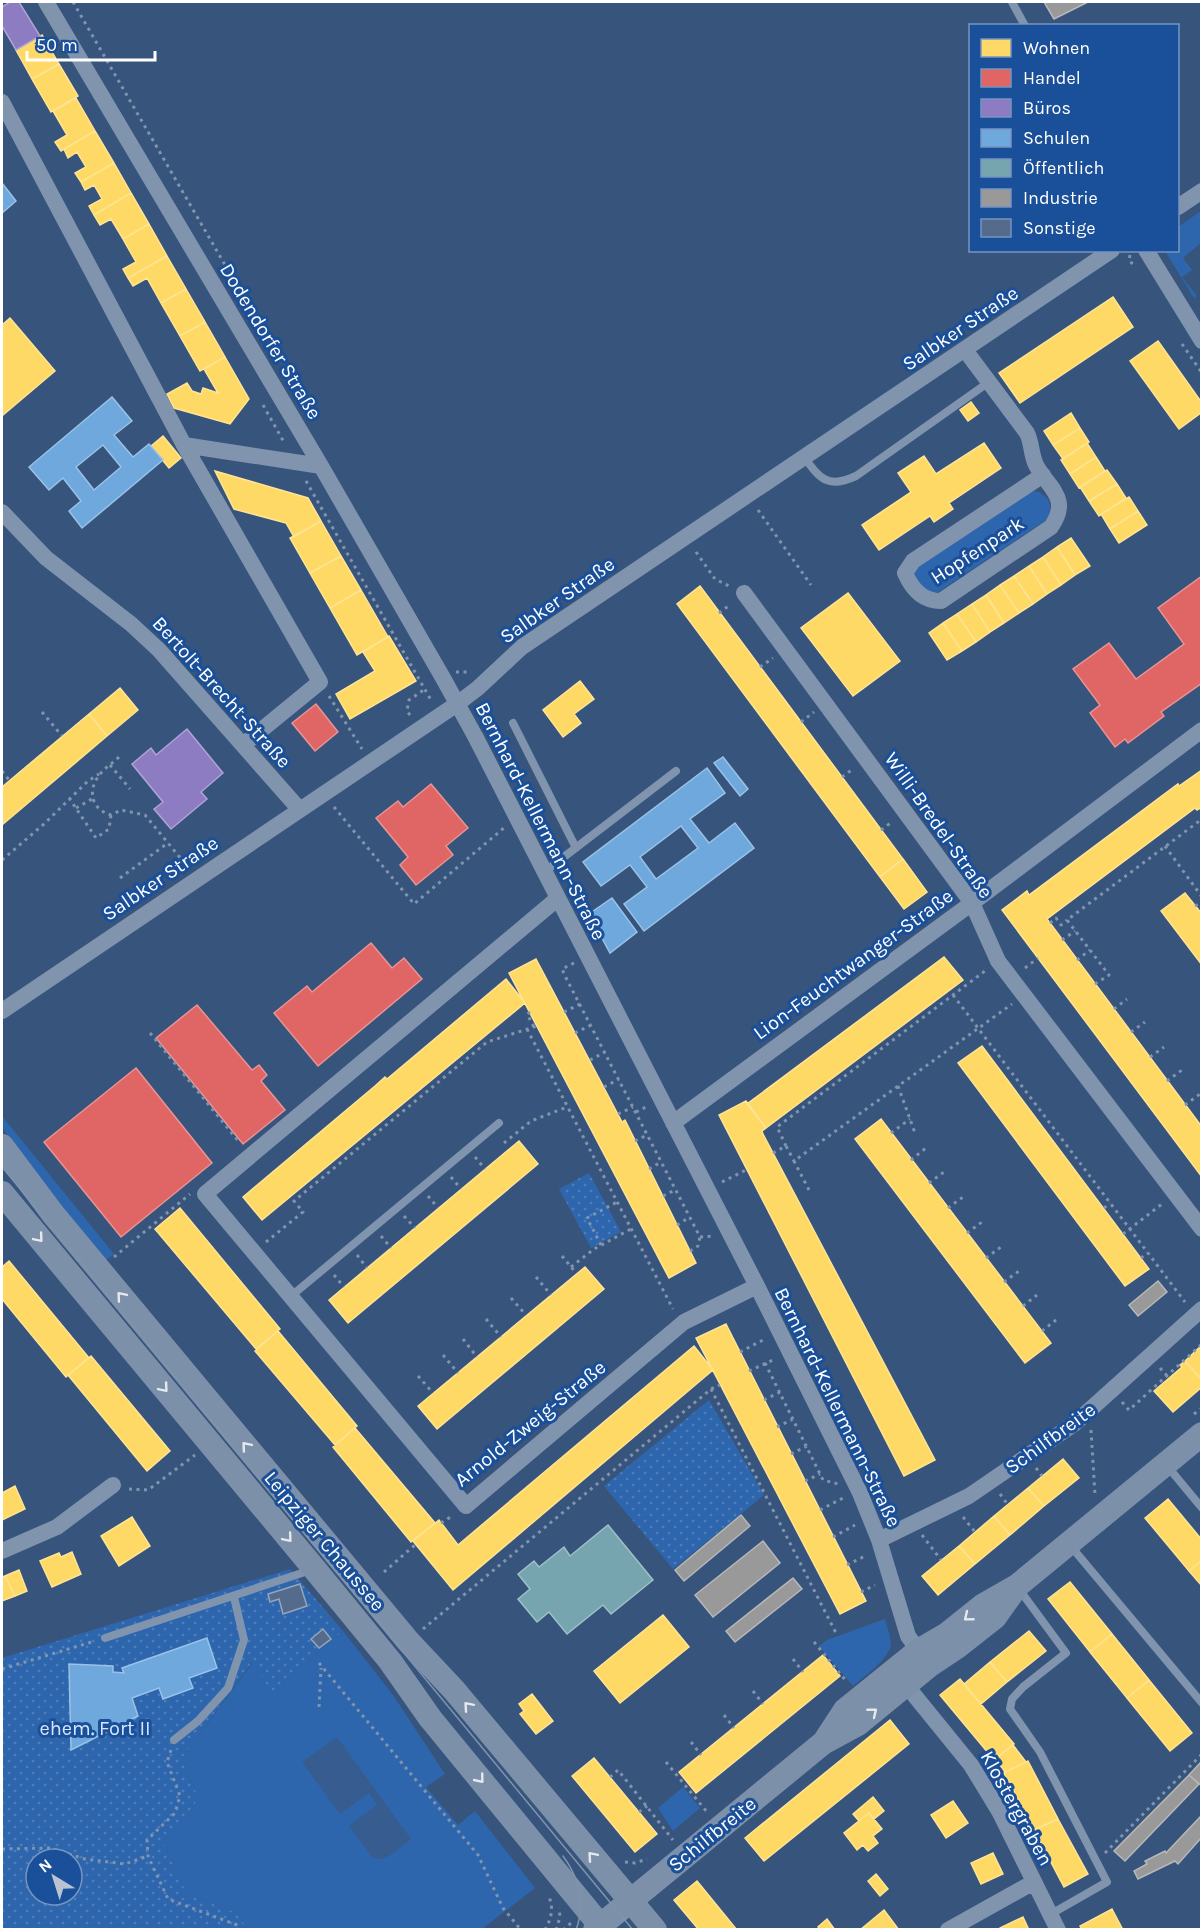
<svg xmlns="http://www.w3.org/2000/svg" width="1203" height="1931" font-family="Karla,sans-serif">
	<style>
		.grass { fill: #2e66ae }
		.park { fill: url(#park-dots); fill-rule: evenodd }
		.water { fill: #365c90 }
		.homes { fill: #ffd966; stroke: #ffe494; stroke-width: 1.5 }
		.shops { fill: #e06666; stroke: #e99494; stroke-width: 1.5 }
		.offices { fill: #8e7cc3; stroke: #b0a3d5; stroke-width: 1.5 }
		.schools { fill: #6fa8dc; stroke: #9ac2e6; stroke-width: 1.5; fill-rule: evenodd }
		.public { fill: #76a5af; stroke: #9fc0c7; stroke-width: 1.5 }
		.industry { fill: #999; stroke: #b8b8b8; stroke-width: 1.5 }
		.building { fill: #546b8b; stroke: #95a5bc; stroke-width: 1.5 }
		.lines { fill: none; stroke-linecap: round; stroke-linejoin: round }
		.path { stroke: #8194ae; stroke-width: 3; stroke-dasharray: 3 4.5; stroke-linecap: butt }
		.lane { stroke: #8194ae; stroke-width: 8 }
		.street { stroke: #8194ae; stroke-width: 16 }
		.secondary { stroke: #7c90aa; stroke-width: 24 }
		.tram { stroke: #7f94ad; stroke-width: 1.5 }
		.oneway { stroke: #e5e9ee }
		.labels { text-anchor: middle; stroke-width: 6; stroke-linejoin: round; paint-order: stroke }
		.street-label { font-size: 20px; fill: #fff; stroke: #1a4f99 }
		.park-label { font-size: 20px; fill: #d6e6fc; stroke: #1a4f99 }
	</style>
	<defs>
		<pattern id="park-dots" width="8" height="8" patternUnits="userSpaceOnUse" patternTransform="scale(1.5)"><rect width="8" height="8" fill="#2e66ae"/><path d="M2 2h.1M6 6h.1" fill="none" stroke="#4d7dba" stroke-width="1.8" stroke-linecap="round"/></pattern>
	</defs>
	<rect width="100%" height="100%" fill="#37547c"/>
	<path class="grass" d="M1201 211V243L1183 258 1192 270 1182 277 1197 296 1194 298 1165 251 1178 250V227Z
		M1036 491C1050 497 1054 506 1046 520L938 592 927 595 914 573 919 566 1027 493Z
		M2 1116 114 1254 105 1261 57 1204 2 1127Z
		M885 1619C887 1627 890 1635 891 1643 891 1658 863 1677 853 1686L819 1646 827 1640Z
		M343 1631 393 1695 445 1774 426 1787 458 1825 475 1811 535 1888 482 1929H247L237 1913 187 1894 162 1840 182 1827 198 1798 182 1758 253 1662 272 1692Z
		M683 1787 700 1808 673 1831 658 1808Z"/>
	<path class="park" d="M589 1173 621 1232 591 1248 559 1189Z
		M709 1400 764 1495 673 1569 604 1486Z
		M290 1569 343 1631 272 1692 252 1662 182 1758 198 1798 182 1827 162 1840 187 1894 237 1913 247 1929 2 1930V1658ZM36 1859H72V1895H36Z"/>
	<path class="water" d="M337 1737 411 1839C400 1847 384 1865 372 1857L349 1826 377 1805 369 1793 340 1814 302 1762Z"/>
	<path class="homes" d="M42 35 59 64 32 79 16 50Z
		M59 64 78 96 51 112 32 79Z
		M76 98 95 131 61 151 55 142 67 135 53 111Z
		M95 131 114 163 81 182 75 173 86 167 77 152 68 158 64 149Z
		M114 163 131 193 94 215 89 206 102 199 94 185 85 190 81 182Z
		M131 193 149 224 123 239 111 219 100 225 94 215Z
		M149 224 167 256 128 278 123 269 136 262 123 239Z
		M167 256 186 289 161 303 147 278 133 286 128 278Z
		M186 289 205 322 180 336 161 303Z
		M1113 297 1133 327 1020 403 999 373Z
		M10 318 55 371 2 416V325Z
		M205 322 225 357 200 371 180 336Z
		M1158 341 1202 403V412L1179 429 1130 361Z
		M225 357 249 399 230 424 174 408 167 394 187 383 192 391 201 394 203 388 218 393 204 369Z
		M971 402 979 413 968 421 960 410Z
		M1071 413 1080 428 1053 445 1044 431Z
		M1080 428 1089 442 1063 459 1053 445Z
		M163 436 181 458 169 468 151 446Z
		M984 443 1001 468 949 503 953 509 934 522 930 516 879 550 862 525 911 492 898 473 924 456 936 474Z
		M1087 443 1096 457 1070 474 1061 460Z
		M1096 457 1105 471 1079 488 1070 474Z
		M1107 470 1117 484 1089 501 1080 487Z
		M215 471 308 498 321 521 294 537 286 523 234 509Z
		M1117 484 1126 498 1099 516 1089 501Z
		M1129 497 1138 511 1110 529 1101 514Z
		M1138 511 1147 525 1119 543 1110 529Z
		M321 521 341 556 310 573 290 538Z
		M1071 538 1090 566 1075 575 1057 547Z
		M1057 547 1075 575 1061 585 1043 557Z
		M341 556 361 590 330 608 310 573Z
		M1043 557 1061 585 1047 594 1029 566Z
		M1029 566 1047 594 1033 604 1014 576Z
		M1014 576 1033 604 1019 613 1000 585Z
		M1000 585 1019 613 1004 623 986 595Z
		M700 586 903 859 880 877 677 604Z
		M361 590 388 637 357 655 330 608Z
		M848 593 900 661 853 696 801 628Z
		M986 595 1004 623 990 632 972 604Z
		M972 604 990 632 976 642 957 614Z
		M957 614 976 642 962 651 943 623Z
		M943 623 962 651 947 660 929 633Z
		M389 636 416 681 350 719 336 694 375 671 363 652Z
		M580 681 594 699 574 714 581 723 563 737 543 710Z
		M120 688 138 710 107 736 89 714Z
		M89 714 107 736 2 825V787Z
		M1202 770V807L1197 810 1195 808 1047 919 1202 1127V1177L1002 910 1027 891 1029 895 1178 784 1179 786Z
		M903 859 927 892 904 909 880 877Z
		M1185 893 1202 914V965L1161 911Z
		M944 957 963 980 766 1128 747 1104Z
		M536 959 622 1122 625 1120 696 1263 669 1278 509 973Z
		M506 979 525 1003 262 1220 243 1197 375 1086 385 1077 387 1079Z
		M982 1046 1149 1269 1125 1286 958 1063Z
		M746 1101 766 1128 762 1131 763 1134 935 1460 904 1476 719 1115Z
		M881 1119 1051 1343 1025 1363 855 1139Z
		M519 1141 538 1164 348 1323 329 1300Z
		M180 1208 280 1329 256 1349 155 1229Z
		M9 1261 89 1358 66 1377 2 1299V1267Z
		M585 1267 604 1289 437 1429 418 1406Z
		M726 1324 866 1601 840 1614 696 1338Z
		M278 1331 357 1426 335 1445 255 1351Z
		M1202 1345V1380L1185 1361Z
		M694 1346 713 1370 453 1590 413 1541 439 1520 458 1545Z
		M91 1356 170 1451 147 1471 68 1375Z
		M1185 1361 1202 1380V1387L1173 1412 1154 1391 1182 1367 1180 1365Z
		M355 1428 435 1523 411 1542 333 1447Z
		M1063 1459 1079 1478 1044 1506 1028 1488Z
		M15 1486 25 1509 2 1520V1493Z
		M1028 1488 1044 1506 1010 1535 994 1516Z
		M1168 1499 1202 1540V1560L1189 1571 1145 1518Z
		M994 1516 1010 1535 975 1564 959 1546Z
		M132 1517 150 1546 119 1566 101 1536Z
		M959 1546 975 1564 938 1595 922 1576Z
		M72 1552 81 1574 52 1587 40 1561 59 1553 61 1557Z
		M1202 1560V1586L1189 1571Z
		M19 1570 27 1591 15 1596 5 1576Z
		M5 1576 15 1596 2 1601V1577Z
		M1070 1582 1112 1634 1090 1652 1048 1599Z
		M663 1615 689 1647 620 1703 594 1671Z
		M1029 1631 1046 1651 1007 1682 990 1662Z
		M1112 1634 1149 1680 1127 1698 1090 1652Z
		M823 1655 840 1676 696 1793 679 1772Z
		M990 1662 1007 1682 981 1704 964 1684Z
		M960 1679 1014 1744 994 1760 940 1695Z
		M1149 1680 1192 1733 1170 1751 1127 1698Z
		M532 1694 553 1721 536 1734 520 1714 524 1711 519 1704Z
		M890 1720 909 1744 764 1861 745 1838Z
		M1013 1745 1026 1762 1005 1772 995 1759Z
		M594 1758 657 1834 635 1852 572 1776Z
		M1028 1761 1058 1819 1034 1830 1004 1773Z
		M873 1797 884 1811 874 1819 869 1813 859 1821 853 1814Z
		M953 1801 968 1823 946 1838 931 1815Z
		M869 1813 882 1829 873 1836 878 1843 868 1851 863 1845 857 1850 844 1833Z
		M1058 1819 1088 1874 1064 1887 1034 1830Z
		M993 1853 1003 1874 981 1884 971 1863Z
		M876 1874 888 1889 880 1896 868 1881Z
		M697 1881 737 1930H699L674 1900Z
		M1112 1909 1123 1930H1082L1080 1926Z
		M884 1910 899 1930H860Z
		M1023 1917 1029 1930H1000V1928Z
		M827 1919 835 1930H820L818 1927Z"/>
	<path class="shops" d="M1202 576V683L1161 712 1164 716 1128 743 1125 739 1115 747 1090 713 1100 705 1073 669 1109 643 1136 679 1184 644 1158 608Z
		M316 704 338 732 315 751 292 723Z
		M431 784 468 828 446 846 453 855 416 885 400 865 408 857 376 818 398 801 403 807Z
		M371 943 392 968 404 958 422 979 318 1066 274 1013 307 986 312 992Z
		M197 1005 252 1070 259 1065 267 1075 261 1081 285 1110 243 1144 156 1038Z
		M136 1068 212 1163 121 1237 44 1142Z"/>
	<path class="offices" d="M10 2H19L40 36 16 50 2 26V7Z
		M187 729 223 773 201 792 207 799 171 829 154 809 163 802 132 764 151 748 156 755Z"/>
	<path class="schools" d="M2 183 16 201 2 213Z
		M112 397 132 421 114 435 133 457 149 444 163 460 82 528 69 511 81 501 63 478 49 490 29 467ZM103 445 121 467 94 490 76 467Z
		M723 757 748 789 740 796 714 763Z
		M707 768 725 793 690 819 709 843 735 823 754 848 644 931 624 904 647 887 630 865 601 886 583 862ZM681 826 698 848 656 879 640 857Z
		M612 898 637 932 610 953 589 914Z
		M207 1638 217 1668 189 1678 193 1688 163 1699 159 1688 132 1698 138 1716 71 1750 69 1664 113 1666V1672L124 1673 122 1668Z"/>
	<path class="public" d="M608 1525 653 1580 611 1614 603 1605 567 1634 549 1612 537 1622 518 1599 530 1589 518 1574 534 1561 539 1567 564 1547 570 1556Z"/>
	<path class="industry" d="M1044 2H1088L1054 19Z
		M1158 1281 1167 1292 1138 1316 1129 1305Z
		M741 1515 750 1526 684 1581 675 1570Z
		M763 1541 780 1563 713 1617 695 1595Z
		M793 1578 802 1589 735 1642 726 1631Z
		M1200 1763 1202 1765V1786L1189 1775Z
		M1189 1775 1199 1784 1125 1861 1114 1851Z
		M1202 1815V1837L1178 1864 1175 1861 1138 1879 1134 1871 1147 1864 1145 1861 1165 1851 1166 1853Z"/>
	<path class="building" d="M300 1584 307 1606 283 1614 279 1599 270 1602 268 1594Z
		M323 1629 331 1639 319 1648 311 1639Z"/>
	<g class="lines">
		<path class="path" d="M73 2 288 374
			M1130 255 1129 260 1135 267
			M1182 344 1202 373
			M263 405 285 444
			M306 481 432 702
			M758 510 811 585
			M696 552 715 579 729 586
			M719 613 731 604
			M760 667 773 658
			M456 672H467
			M329 696 362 749
			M42 712 62 736
			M410 715 407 711 409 700 425 689
			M801 722 814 712
			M119 757C113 763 106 767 101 773 87 789 90 809 111 815L121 810 145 815 182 860
			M110 765 130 789
			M2 771 9 780
			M842 777 853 769
			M69 798 96 838 109 829 111 815
			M334 807 414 904 505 827
			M76 808 92 799
			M881 830 892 822
			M1165 846 1202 897
			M2 860 44 824 88 781 99 774
			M120 878 168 843
			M1195 906 1202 902
			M1050 923 1056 918 1061 925 1067 920
			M1062 940 1075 931
			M1077 960 1090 950
			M574 963 562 969 565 976 700 1237 714 1236
			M1025 968 1038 958
			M1095 984 1109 975 1067 920 1202 819
			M953 995 1185 1302
			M1114 1009 1127 999
			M530 1012 527 1014 534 1027
			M564 1012 580 1004
			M527 1029 673 1309
			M1131 1032 1145 1022
			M150 1033 240 1143
			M575 1033 591 1025
			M1150 1057 1164 1047
			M590 1060 605 1052
			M1167 1081 1182 1070
			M898 1086 915 1133
			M604 1087 619 1079
			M1185 1105 1200 1094
			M636 1112 648 1106
			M618 1114 633 1107
			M891 1133 910 1119
			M635 1141 647 1135
			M504 1143 531 1121 567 1107
			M786 1146 777 1127 985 971
			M773 1153 786 1146 794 1161
			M475 1157 485 1169
			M911 1160 926 1148
			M649 1169 661 1162
			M451 1177 461 1189
			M722 1182 746 1170
			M929 1183 944 1172
			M809 1190 794 1161 1012 1004
			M428 1196 438 1208
			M663 1196 675 1190
			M948 1208 963 1197
			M1104 1208 1110 1203
			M404 1216 415 1228
			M677 1225 690 1217
			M967 1233 982 1222
			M1123 1234 1162 1204
			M381 1236 391 1248
			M266 1242 303 1212 294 1201 487 1042 537 1026
			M601 1245 587 1218 617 1202
			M690 1251 698 1246 700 1237
			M357 1255 367 1268
			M562 1256 576 1273
			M114 1257 190 1194
			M986 1258 1001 1247
			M1141 1258 1147 1253
			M571 1267 594 1249 631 1229
			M334 1275 344 1287
			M536 1277 551 1295
			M1004 1282 1019 1271
			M511 1298 526 1315
			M1023 1306 1037 1295
			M486 1319 501 1337
			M1042 1331 1056 1320
			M463 1339 477 1357
			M740 1352 765 1339
			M443 1355 458 1373
			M765 1363 823 1480 838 1484
			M1160 1368 1169 1378
			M749 1371 775 1359
			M418 1376 433 1393
			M711 1389 836 1633
			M764 1400 780 1392
			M1122 1402 1129 1410 1202 1344
			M1194 1414 1202 1408
			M777 1427 793 1419
			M1091 1430 1095 1495
			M791 1454 807 1446
			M1036 1468 1042 1476
			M805 1481 820 1474
			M129 1489 148 1490 195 1455
			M1000 1494 1008 1505
			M820 1510 845 1497
			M963 1517 975 1532
			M441 1523 452 1516
			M922 1535 941 1560
			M833 1537 855 1525
			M847 1565 867 1555
			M384 1572 416 1544
			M861 1592 875 1585
			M423 1629 711 1389 720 1385
			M814 1642 847 1682
			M793 1659 803 1672
			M319 1663 478 1855 503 1908 521 1930
			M2 1669 95 1641
			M753 1691 763 1704
			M319 1707 321 1668
			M724 1715 734 1728
			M691 1742 701 1755
			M171 1750 167 1762 180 1796 175 1813 147 1840 148 1856 168 1899 237 1925 240 1930
			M666 1762 707 1812
			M610 1777 618 1770 673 1840
			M639 1812 647 1806
			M2 1849 50 1848 85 1859 125 1864 148 1856
			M1105 1853 1202 1754
			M625 1862 635 1863 647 1859
			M545 1930C551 1919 554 1909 549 1897
			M556 1930 560 1917 559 1908
			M563 1930 571 1923"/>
		<path class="lane" d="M1012 2 1025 26
			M804 457C820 479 828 489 856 476L989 382
			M513 723 576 848
			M543 873 676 771
			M290 1297 499 1123
			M1168 1467 1202 1508
			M1069 1544 1202 1703
			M1019 1589 1066 1653 1023 1687 1012 1699 1010 1709 1040 1752 1107 1882 1051 1914
			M105 1638 305 1572 309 1568
			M174 1740 198 1721 228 1688 244 1640 234 1597"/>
		<path class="street" d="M46 2 321 466 443 678 475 736 757 1286 860 1493 879 1540 908 1636 924 1658
			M2 102 184 445 320 682 243 745
			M1178 207 1202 191
			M1146 250 1202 341
			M965 350 1027 433C1032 443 1031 455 1036 465 1049 489 1071 498 1051 527L941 601C922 601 912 589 905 573L913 561 1043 475
			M184 445 321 466
			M2 512 46 558 131 624 159 650 300 810
			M744 593 972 903 998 961 1202 1229
			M557 899 205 1194 466 1506 684 1322 757 1286
			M2 1011 457 704 478 688 522 647 1112 250
			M673 1123 972 903 1202 730
			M879 1540 969 1496 1074 1424 1202 1309
			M2 1551 57 1527 113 1485
			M906 1685 971 1765 999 1811 1058 1930
			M948 1930 1034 1882"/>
		<path class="secondary" d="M2 1146 53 1214 408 1641 454 1690 655 1930
			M2 1193 312 1566 390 1661 430 1718 604 1930
			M826 1739 845 1710 918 1651 947 1634 982 1606 1017 1586 1202 1434
			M595 1930 823 1743 858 1724 930 1665 957 1647 995 1617 1017 1586"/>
		<path class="tram" d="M2 1167 633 1930
			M563 1856C579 1878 586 1903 576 1930"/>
	</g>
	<defs><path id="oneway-chevron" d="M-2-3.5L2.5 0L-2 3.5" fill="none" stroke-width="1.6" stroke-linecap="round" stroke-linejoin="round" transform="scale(1.5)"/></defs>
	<g class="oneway">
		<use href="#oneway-chevron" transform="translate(39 1238) rotate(50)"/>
		<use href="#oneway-chevron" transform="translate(121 1296) rotate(-130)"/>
		<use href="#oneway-chevron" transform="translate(164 1388) rotate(50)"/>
		<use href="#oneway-chevron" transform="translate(246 1446) rotate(-130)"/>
		<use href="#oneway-chevron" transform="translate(288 1538) rotate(50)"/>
		<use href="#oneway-chevron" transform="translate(968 1617) rotate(141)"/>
		<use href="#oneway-chevron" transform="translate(468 1706) rotate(-131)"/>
		<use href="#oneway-chevron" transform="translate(873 1712) rotate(-39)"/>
		<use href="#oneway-chevron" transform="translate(480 1779) rotate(51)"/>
		<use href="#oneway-chevron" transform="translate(592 1856) rotate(-131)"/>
	</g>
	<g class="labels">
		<g class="street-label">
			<text transform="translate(960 328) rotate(-34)" y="7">Salbker Straße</text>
			<text transform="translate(271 341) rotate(59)" y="7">Dodendorfer Straße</text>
			<text transform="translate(977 550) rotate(-33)" y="7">Hopfenpark</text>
			<text transform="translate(557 600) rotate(-35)" y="7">Salbker Straße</text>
			<text transform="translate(222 692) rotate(48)" y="7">Bertolt-Brecht-Straße</text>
			<text transform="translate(541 821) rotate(63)" y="7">Bernhard-Kellermann-Straße</text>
			<text transform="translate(939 825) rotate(55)" y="7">Willi-Bredel-Straße</text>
			<text transform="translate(160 878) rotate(-34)" y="7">Salbker Straße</text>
			<text transform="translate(853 964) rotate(-36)" y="7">Lion-Feuchtwanger-Straße</text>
			<text transform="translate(838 1407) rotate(64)" y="7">Bernhard-Kellermann-Straße</text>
			<text transform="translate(530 1423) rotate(-39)" y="7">Arnold-Zweig-Straße</text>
			<text transform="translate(1050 1438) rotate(-36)" y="7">Schilfbreite</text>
			<text transform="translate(325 1541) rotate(50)" y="7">Leipziger Chaussee</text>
			<text transform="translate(1017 1808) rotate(61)" y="7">Klostergraben</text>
			<text transform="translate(712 1834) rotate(-39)" y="7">Schilfbreite</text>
		</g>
		<g class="park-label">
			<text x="95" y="1735">ehem. Fort II</text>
		</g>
	</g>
	<rect width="1203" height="1931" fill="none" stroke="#ffffff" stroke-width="6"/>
	<rect x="969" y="24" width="210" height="228" fill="#1a4f99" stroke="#7695c2" stroke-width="1.5"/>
	<rect x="981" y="39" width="30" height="18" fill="#ffd966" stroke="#7695c2" stroke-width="1.5"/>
	<text x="1023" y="54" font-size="18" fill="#ffffff">Wohnen</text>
	<rect x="981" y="69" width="30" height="18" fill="#e06666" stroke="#7695c2" stroke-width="1.5"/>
	<text x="1023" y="84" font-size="18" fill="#ffffff">Handel</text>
	<rect x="981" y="99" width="30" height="18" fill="#8e7cc3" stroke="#7695c2" stroke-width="1.5"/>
	<text x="1023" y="114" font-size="18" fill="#ffffff">Büros</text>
	<rect x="981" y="129" width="30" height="18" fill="#6fa8dc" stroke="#7695c2" stroke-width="1.5"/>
	<text x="1023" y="144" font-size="18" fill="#ffffff">Schulen</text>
	<rect x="981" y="159" width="30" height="18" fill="#76a5af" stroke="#7695c2" stroke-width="1.5"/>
	<text x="1023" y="174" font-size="18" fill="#ffffff">Öffentlich</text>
	<rect x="981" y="189" width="30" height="18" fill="#999999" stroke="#7695c2" stroke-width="1.5"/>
	<text x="1023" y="204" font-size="18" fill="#ffffff">Industrie</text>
	<rect x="981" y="219" width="30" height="18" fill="#546b8b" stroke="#7695c2" stroke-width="1.5"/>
	<text x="1023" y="234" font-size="18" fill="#ffffff">Sonstige</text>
	<g transform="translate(54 1877) rotate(322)"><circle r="28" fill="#1a4f99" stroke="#7695c2" stroke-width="1.5"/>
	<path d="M0-4.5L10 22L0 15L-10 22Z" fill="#b9c3d1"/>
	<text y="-9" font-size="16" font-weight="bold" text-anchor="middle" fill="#ffffff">N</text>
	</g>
	<path d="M27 51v9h128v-9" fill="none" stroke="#ffffff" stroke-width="3"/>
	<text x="36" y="51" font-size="18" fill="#ffffff" stroke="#1a4f99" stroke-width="4.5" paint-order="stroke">50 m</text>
</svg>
